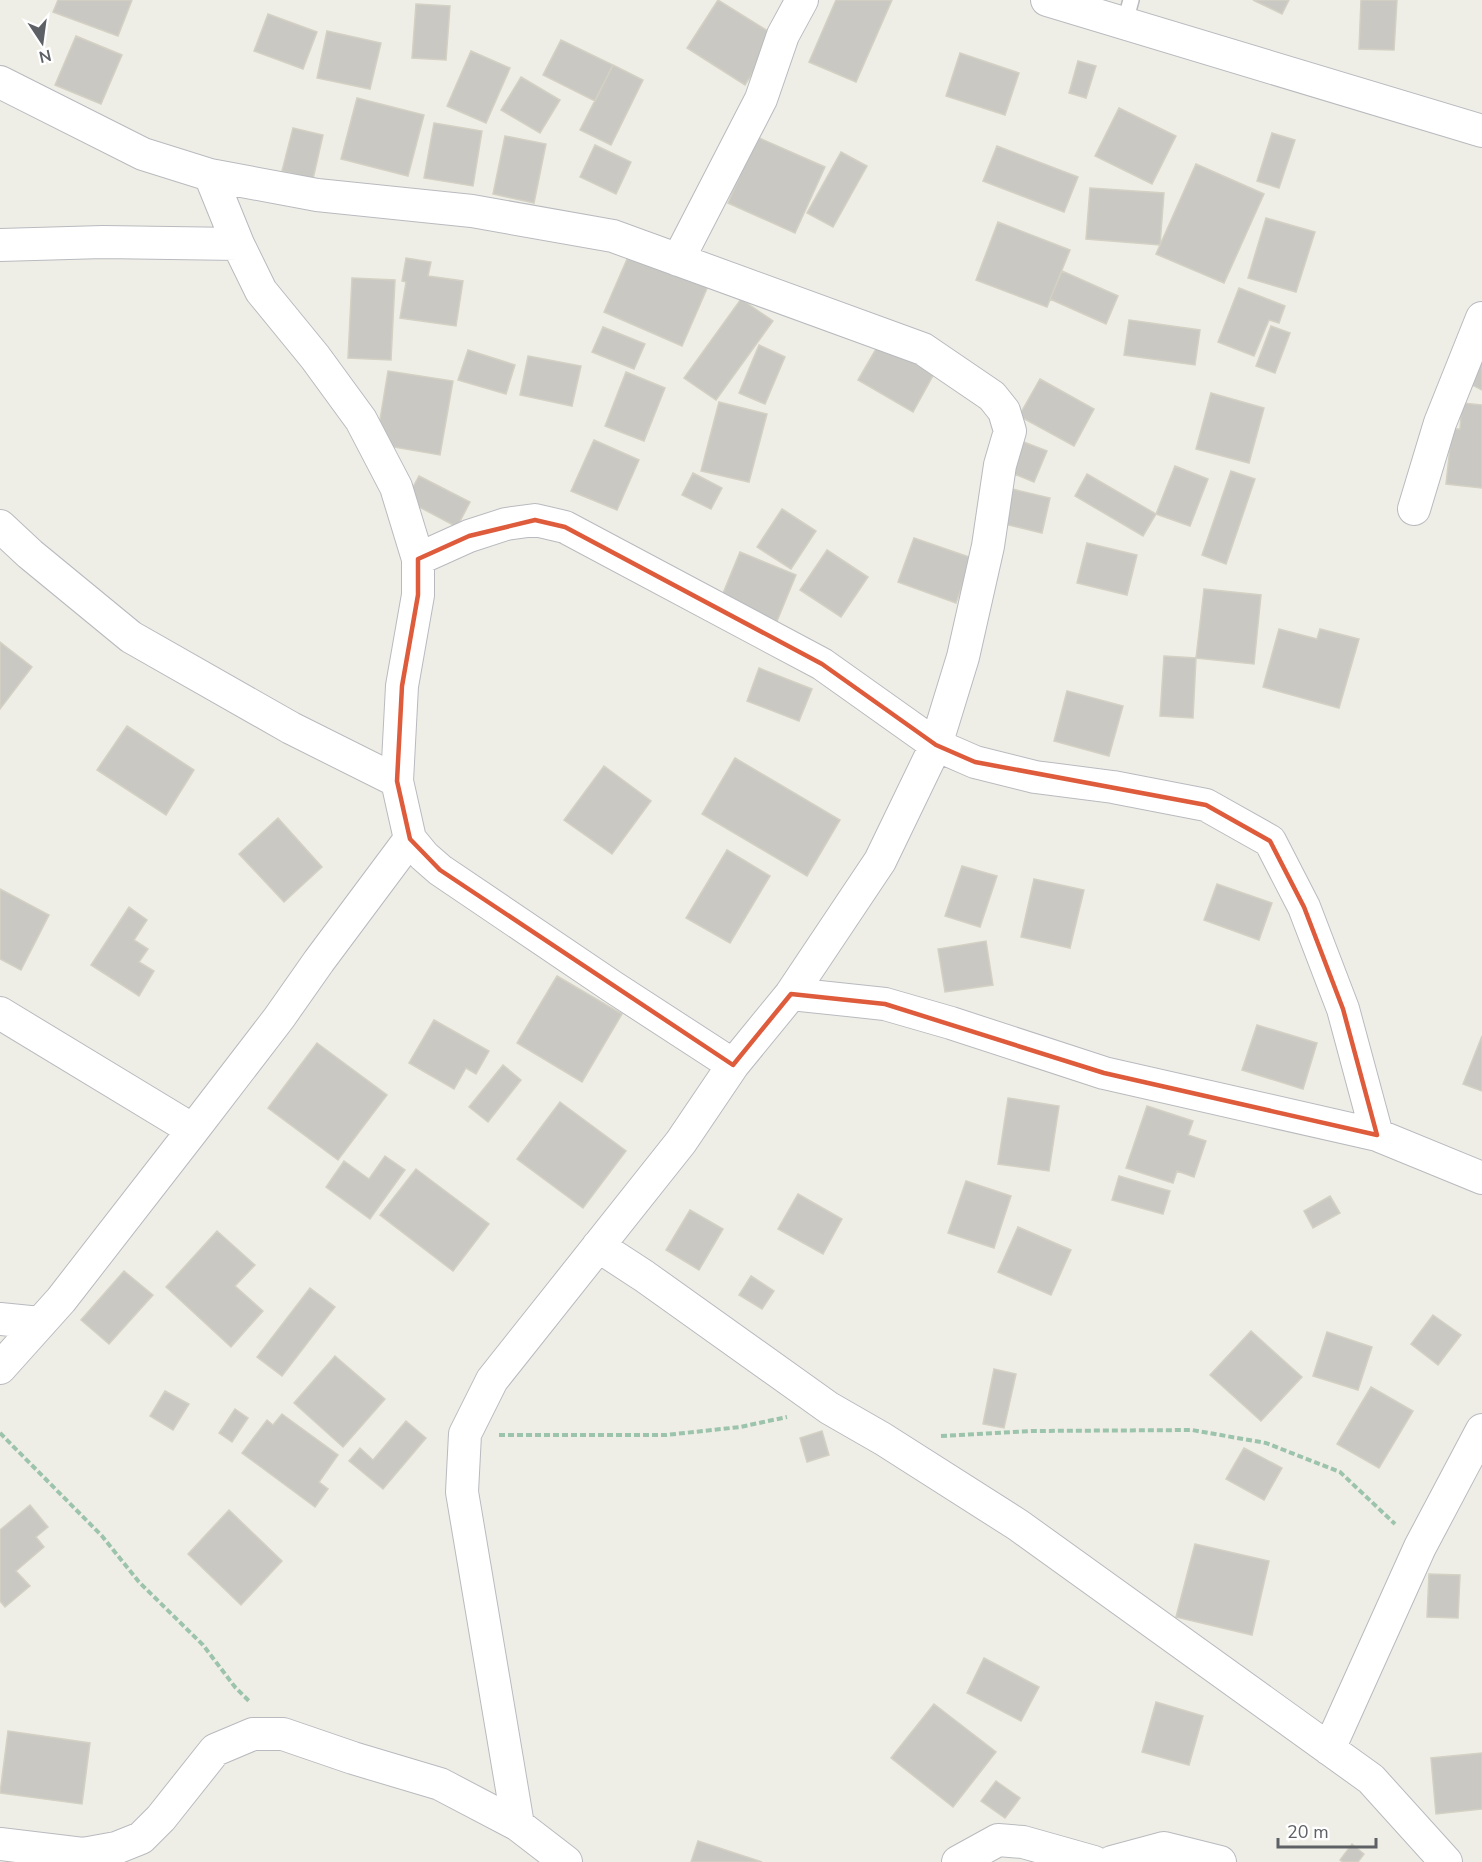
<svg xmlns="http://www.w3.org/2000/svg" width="1482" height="1862" font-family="'Nunito Sans',sans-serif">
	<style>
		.building { fill: #cac8c2; stroke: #d3d0c4; stroke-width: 1.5 }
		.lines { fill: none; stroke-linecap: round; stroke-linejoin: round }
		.service-casing { stroke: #b8babf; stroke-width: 18 }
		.minor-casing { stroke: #b8babf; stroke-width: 34 }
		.path { stroke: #9cc3ac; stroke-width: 4; stroke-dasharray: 6 3; stroke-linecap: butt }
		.service { stroke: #fff; stroke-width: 15 }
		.minor { stroke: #fff; stroke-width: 32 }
		.marked { fill: none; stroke: #de5b3c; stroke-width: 4.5; stroke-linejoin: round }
	</style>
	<rect width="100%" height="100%" fill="#efeee6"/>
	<path class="building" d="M58 0H132L118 36 53 12Z
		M718 0 776 36 745 85 687 48Z
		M836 0H892L856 82 809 62Z
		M1253 0H1289L1282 14Z
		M1361 0H1397L1394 50 1359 49Z
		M416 4 450 6 446 60 412 58Z
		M268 14 317 32 303 69 254 51Z
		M327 31 381 43 370 89 317 78Z
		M76 36 122 55 101 104 55 85Z
		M561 40 613 65 595 101 543 75Z
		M471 51 510 68 486 123 447 106Z
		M960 53 1019 73 1005 115 946 96Z
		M1078 61 1096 66 1086 98 1069 93Z
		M613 65 643 80 611 145 580 130Z
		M521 77 560 100 540 133 501 110Z
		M357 98 424 115 408 176 341 159Z
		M1119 108 1176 136 1152 184 1095 156Z
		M434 123 482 131 473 186 424 178Z
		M293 128 323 135 313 179 282 171Z
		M1272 133 1295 140 1279 188 1257 181Z
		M505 136 546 144 534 203 493 194Z
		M757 137 825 167 795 233 728 203Z
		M595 145 631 162 616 194 580 177Z
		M997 146 1078 177 1064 212 983 181Z
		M841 152 867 166 833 227 807 213Z
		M1196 164 1264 194 1224 283 1156 254Z
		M1090 188 1164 193 1160 245 1086 239Z
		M1266 218 1315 232 1296 292 1248 278Z
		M998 222 1070 250 1047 307 976 280Z
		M631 250 709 284 682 346 604 312Z
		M406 258 431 262 428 276 463 281 456 326 400 318 406 282 402 281Z
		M1062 271 1118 296 1106 324 1050 299Z
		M352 278 395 280 391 360 348 358Z
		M1239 288 1285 306 1279 323 1269 320 1254 356 1218 342Z
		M741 299 773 321 716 400 684 378Z
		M1129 320 1200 330 1195 365 1124 355Z
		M1271 326 1290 333 1275 373 1256 366Z
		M603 327 645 344 634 369 592 352Z
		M880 342 935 372 913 412 858 380Z
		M759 345 785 357 765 404 739 393Z
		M468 350 515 365 506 394 458 380Z
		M528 356 581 366 572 406 520 395Z
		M1482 360V390L1470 384Z
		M388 371 453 381 440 455 376 444Z
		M626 372 665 388 644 441 605 426Z
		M1040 379 1094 409 1074 446 1019 416Z
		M1211 393 1264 408 1249 463 1196 449Z
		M719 402 767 414 749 482 701 471Z
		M1462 403 1482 405V488L1446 484 1452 429H1460Z
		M1016 439 1047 451 1034 482 1004 470Z
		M594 440 639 460 617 510 571 491Z
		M1175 466 1208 479 1190 526 1156 514Z
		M1231 471 1255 479 1226 564 1202 555Z
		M693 473 722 488 711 509 682 495Z
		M1087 474 1156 514 1143 536 1075 496Z
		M419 476 470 502 457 527 406 500Z
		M1008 488 1050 498 1042 533 1000 523Z
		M782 509 816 531 791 569 757 547Z
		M914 538 972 558 956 603 898 582Z
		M1087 543 1137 555 1127 595 1077 583Z
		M827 550 868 577 841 617 800 590Z
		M740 552 796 575 777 621 721 598Z
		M1204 589 1261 595 1254 664 1196 658Z
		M1279 629 1317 639 1320 629 1359 639 1339 708 1263 687Z
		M0 642 32 667 0 709Z
		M1164 656 1196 658 1193 718 1160 716Z
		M759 668 812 689 799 721 747 701Z
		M1067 691 1123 706 1109 756 1054 741Z
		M127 726 194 770 166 815 97 770Z
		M735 758 840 820 807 876 702 814Z
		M604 766 651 801 612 854 564 820Z
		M278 818 322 867 284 902 239 854Z
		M727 850 770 876 730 943 686 918Z
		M962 866 997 876 980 927 945 916Z
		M1034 879 1084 890 1070 948 1021 937Z
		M1217 884 1272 903 1259 940 1204 920Z
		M0 889 49 915 21 970 0 959Z
		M129 907 147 920 134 940 148 949 139 962 154 971 139 996 91 965Z
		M986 941 993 985 945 992 938 949Z
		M557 976 622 1014 582 1082 517 1043Z
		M434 1020 489 1051 476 1074 466 1068 454 1089 409 1063Z
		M1257 1025 1317 1043 1303 1089 1242 1070Z
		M1482 1036V1091L1463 1084Z
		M317 1043 387 1095 338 1160 268 1108Z
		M503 1065 521 1080 488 1122 469 1107Z
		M1008 1098 1059 1106 1049 1171 998 1164Z
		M560 1102 626 1151 583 1208 517 1159Z
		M1147 1106 1193 1121 1188 1135 1206 1141 1194 1177 1177 1171 1173 1183 1126 1168Z
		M385 1156 405 1170 370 1219 326 1187 344 1161 369 1179Z
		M416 1169 489 1224 453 1271 380 1215Z
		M1119 1176 1170 1191 1163 1214 1112 1200Z
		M966 1181 1011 1196 994 1248 948 1233Z
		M798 1194 842 1219 823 1254 778 1229Z
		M1330 1196 1340 1213 1313 1228 1304 1211Z
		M690 1210 723 1229 699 1270 666 1250Z
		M1018 1227 1071 1250 1051 1295 998 1272Z
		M217 1231 255 1265 235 1286 263 1311 231 1347 166 1287Z
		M124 1271 153 1295 109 1344 81 1320Z
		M751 1276 774 1291 762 1309 739 1295Z
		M310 1288 335 1307 282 1376 257 1357Z
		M1433 1315 1461 1335 1438 1365 1411 1344Z
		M1251 1331 1302 1377 1261 1421 1210 1375Z
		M1327 1332 1372 1347 1358 1390 1313 1376Z
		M335 1356 385 1399 343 1447 294 1403Z
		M994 1369 1016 1374 1004 1428 983 1424Z
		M1371 1387 1413 1411 1379 1468 1337 1444Z
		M165 1391 189 1404 173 1430 150 1416Z
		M235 1409 248 1418 232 1442 219 1433Z
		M282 1414 338 1455 319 1482 328 1489 315 1507 242 1453 267 1420 273 1425Z
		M406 1421 426 1438 383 1489 349 1461 360 1448 373 1460Z
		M822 1431 829 1455 807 1462 800 1438Z
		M1244 1448 1282 1468 1264 1500 1226 1479Z
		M30 1505 48 1527 36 1537 44 1547 16 1571 30 1586 5 1607 0 1601V1530Z
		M229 1510 282 1561 241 1605 188 1554Z
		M1195 1544 1269 1561 1252 1635 1176 1617Z
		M1429 1574 1460 1575 1458 1618 1427 1617Z
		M984 1658 1039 1687 1021 1721 967 1693Z
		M1156 1702 1203 1716 1189 1765 1142 1752Z
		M934 1704 996 1752 953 1807 891 1758Z
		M8 1731 90 1743 82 1804 0 1793Z
		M1482 1753V1809L1436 1814 1431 1758Z
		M996 1781 1020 1798 1005 1818 981 1801Z
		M698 1841 762 1862H691Z
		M1352 1844 1364 1854 1358 1862H1343L1340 1860Z"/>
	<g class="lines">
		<defs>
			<path id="service" d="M1125 22 1131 0"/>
			<path id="minor" d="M1047 0 1482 131
				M0 82 143 154 210 175 317 195 472 211 613 236 923 349 992 396 1004 411 1010 431 1000 465 988 546 963 657 936 745 880 861 791 994 733 1065 681 1142 492 1380 465 1434 462 1492 518 1825
				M210 175 238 244 261 291 315 357 361 420 396 487 418 559V595L402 686 397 781 410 839 424 856 440 870 613 987 733 1065
				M0 245 103 242 238 244
				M678 260 761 99 783 35 802 0
				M1414 509 1440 423 1482 318
				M0 526 30 554 131 637 291 728 397 781
				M418 559 469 536 506 524 535 520 565 527 822 664 936 745 975 762 1035 777 1113 787 1206 805 1270 841 1304 907 1343 1009 1377 1135
				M791 994 885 1004 951 1023 1104 1073 1377 1135 1482 1178
				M0 1013 193 1130
				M598 1246 644 1276 829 1408 883 1439 1018 1525 1371 1779 1446 1862
				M0 1319 40 1323
				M0 1368 61 1300 193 1130 279 1018 319 961 410 839
				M1329 1749 1420 1547 1482 1430
				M0 1844 83 1854 116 1848 141 1838 161 1818 215 1750 253 1734H283L353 1758 440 1784 518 1825 566 1862
				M958 1862 998 1840 1023 1842 1094 1862
				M1112 1862 1164 1848 1220 1862"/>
		</defs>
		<use href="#service" class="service-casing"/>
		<use href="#minor" class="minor-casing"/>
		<path class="path" d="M0 1433 102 1536 139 1582 203 1645 235 1687 250 1702
			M499 1435H666L740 1427 787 1417
			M941 1436 1031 1431 1192 1430 1266 1443 1340 1472 1395 1524"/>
		<use href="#service" class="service"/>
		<use href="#minor" class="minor"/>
	</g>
	<path class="marked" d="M535 520 565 527 822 664 936 745 975 762 1206 805 1270 841 1304 907 1343 1009 1377 1135 1104 1073 885 1004 791 994 733 1065 440 870 410 839 397 781 402 686 418 595V559L469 536Z"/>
	<g transform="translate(42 42) rotate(167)" stroke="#ffffff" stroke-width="4.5" paint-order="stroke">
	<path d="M0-4.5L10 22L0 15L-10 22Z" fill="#5d6065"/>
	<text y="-9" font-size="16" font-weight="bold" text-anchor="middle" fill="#5d6065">N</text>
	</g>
	<path d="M1278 1838v9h98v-9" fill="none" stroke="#5d6065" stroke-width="3"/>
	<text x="1287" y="1838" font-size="18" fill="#5d6065" stroke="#ffffff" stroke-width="4.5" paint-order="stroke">20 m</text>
</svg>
